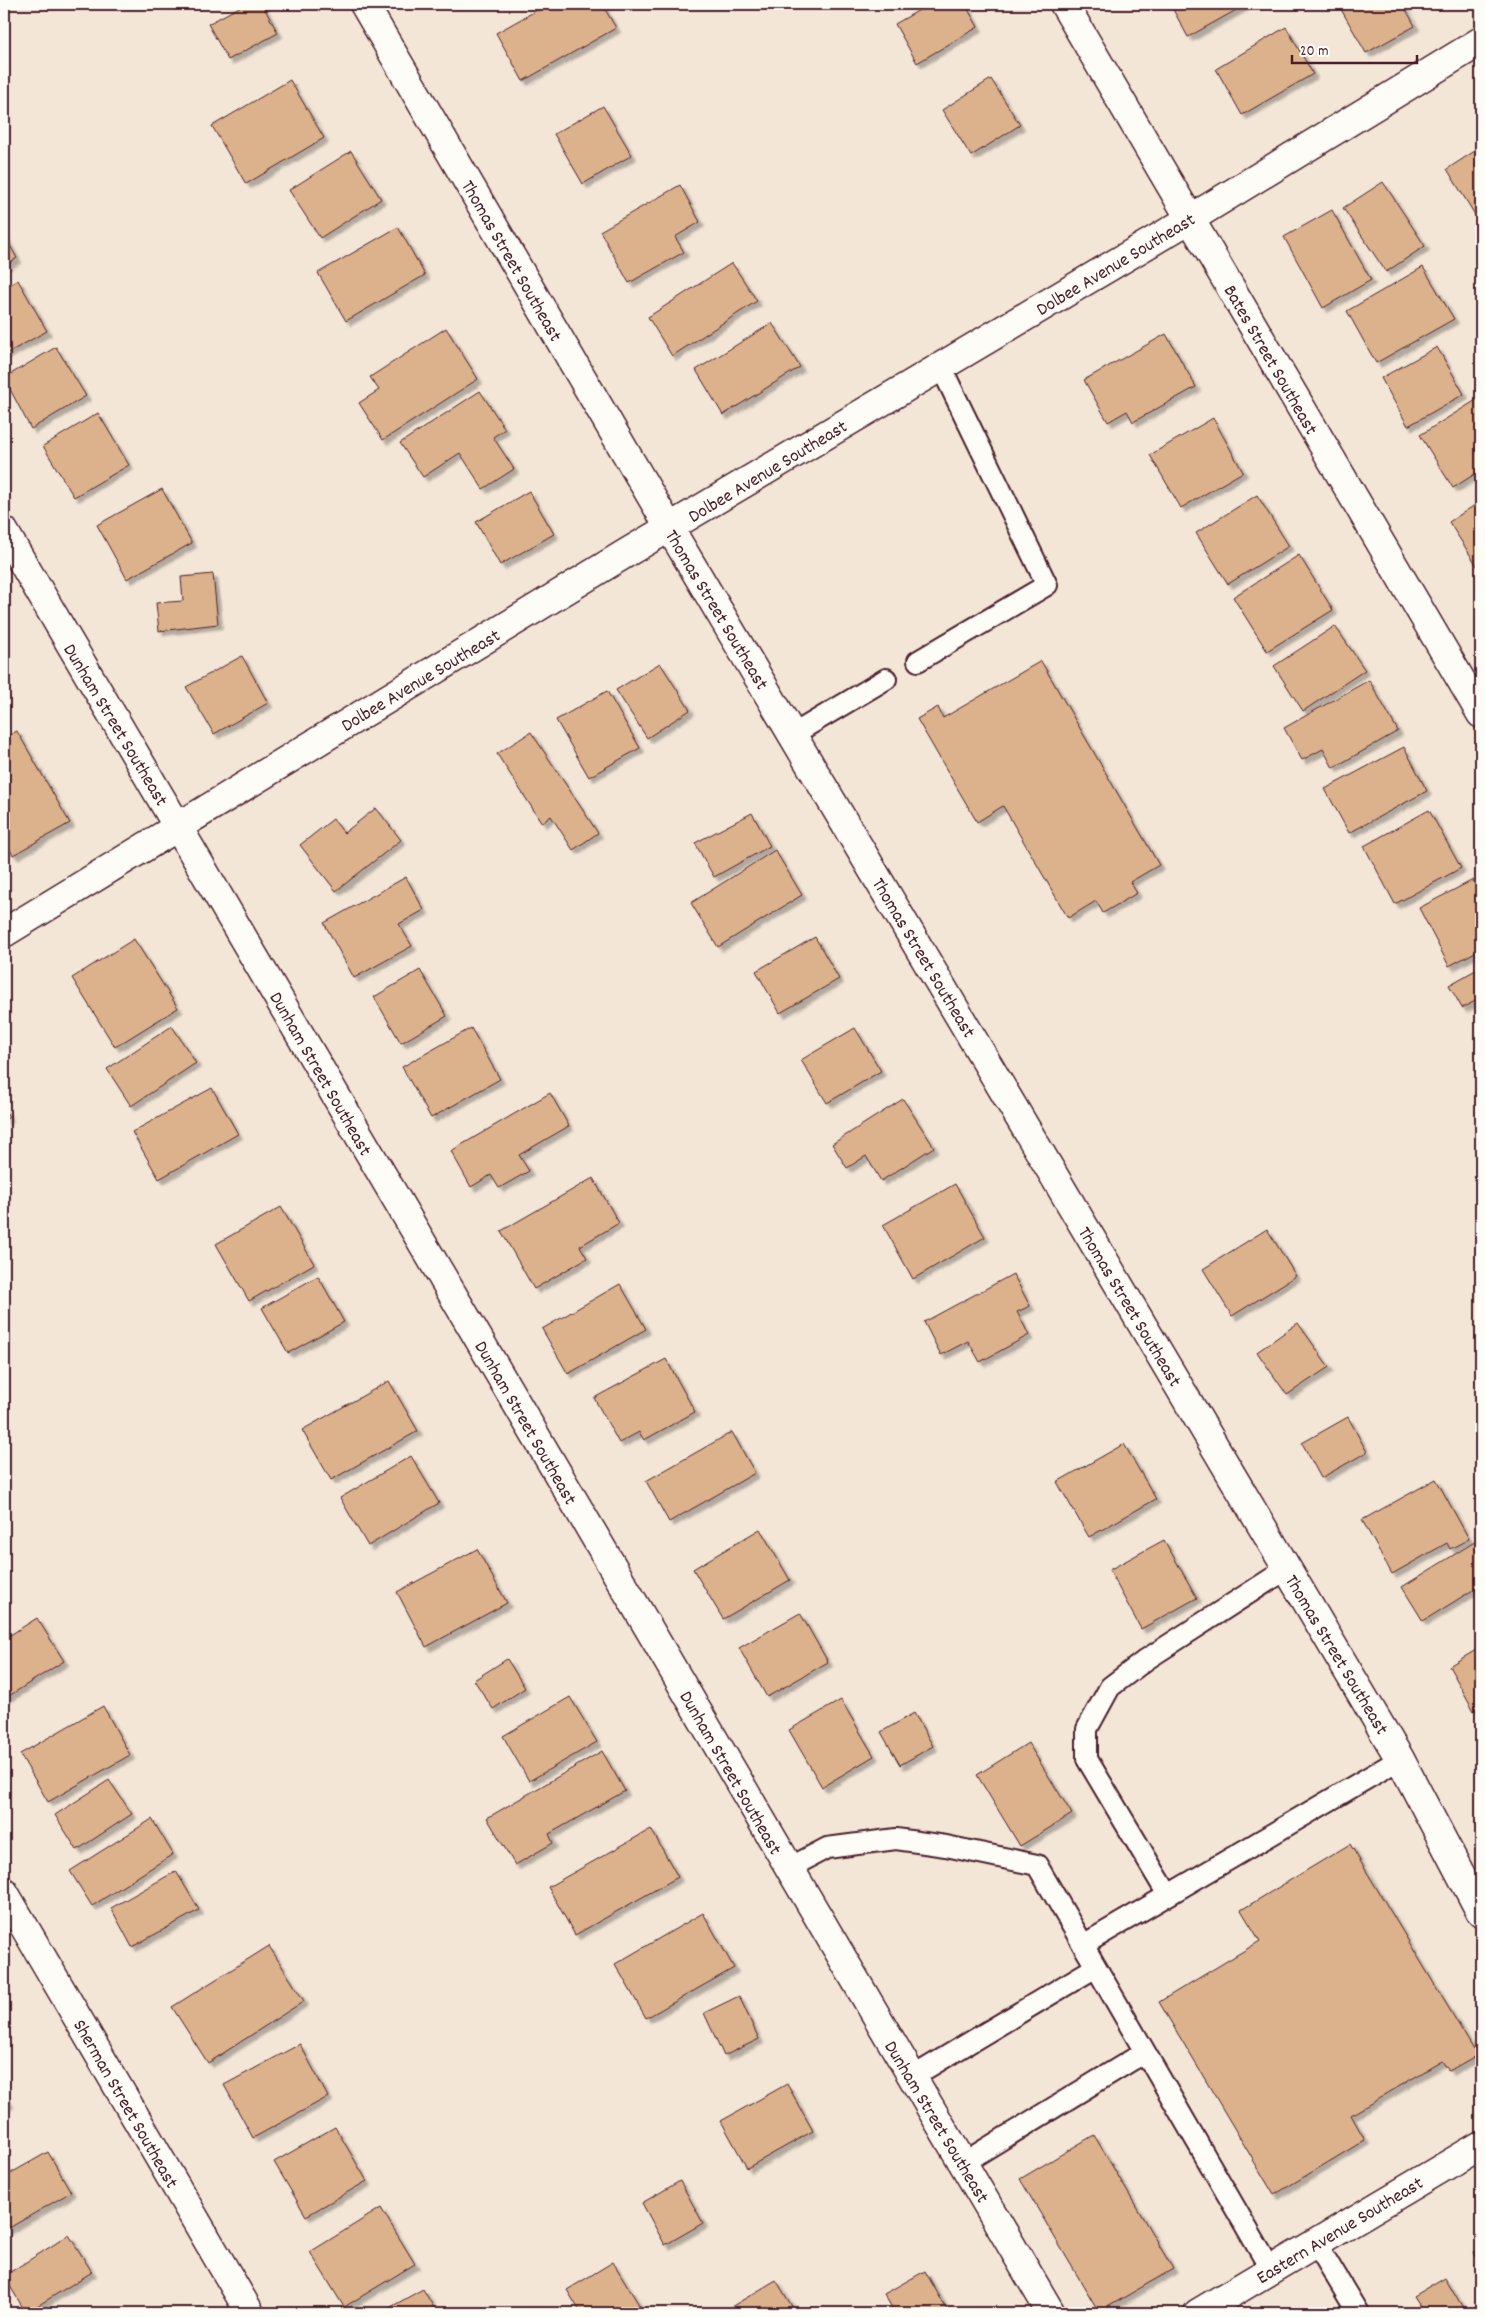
<svg xmlns="http://www.w3.org/2000/svg" width="1485" height="2317" font-family="Dekko,sans-serif">
	<style>
		.building { fill: #dcb28c; stroke: #4a1f2b; filter: url(#shadow) }
		.lines { fill: none; stroke-linecap: round; stroke-linejoin: round }
		.service-casing { stroke: #4a1f2b; stroke-width: 24 }
		.minor-casing { stroke: #4a1f2b; stroke-width: 31 }
		.secondary-casing { stroke: #4a1f2b; stroke-width: 31 }
		.service { stroke: #fdfcf7; stroke-width: 20 }
		.minor { stroke: #fdfcf7; stroke-width: 28 }
		.secondary { stroke: #fdfcf7; stroke-width: 28 }
		.labels { text-anchor: middle; stroke-width: 4; stroke-linejoin: round; paint-order: stroke }
		.street-label { font-size: 19px; fill: #4a1f2b; stroke: #fdfcf7 }
	</style>
	<defs>
		<filter id="shadow"><feDropShadow dx="4.5" dy="4.5" stdDeviation="1" flood-color="#0004"/></filter>
	</defs>
	<rect width="100%" height="100%" fill="#f3e6d7"/>
	<filter id="ink" filterUnits="userSpaceOnUse"><feTurbulence type="fractalNoise" baseFrequency=".02" numOctaves="2"/><feDisplacementMap in="SourceGraphic" scale="10" xChannelSelector="R" yChannelSelector="G"/><feConvolveMatrix kernelMatrix="1 2 1 2 8 2 1 2 1" color-interpolation-filters="sRGB"/></filter>
	<g filter="url(#ink)">
		<path class="building" d="M245 4H262L278 33 228 60 208 24Z
			M548 4H602L616 28 523 81 496 33Z
			M930 4H965L978 27 917 63 895 24Z
			M1170 4H1247L1188 37Z
			M1338 4H1403L1415 26 1366 53Z
			M1286 27 1313 74 1242 115 1216 69Z
			M991 79 1020 125 971 156 942 110Z
			M290 80 324 138 246 184 212 126Z
			M603 106 632 155 583 184 554 134Z
			M1481 147V215L1477 218 1447 169Z
			M351 151 381 199 320 238 289 190Z
			M1383 182 1425 246 1386 272 1343 208Z
			M680 185 700 222 675 237 684 252 629 283 600 231Z
			M1332 210 1371 280 1323 308 1284 237Z
			M398 227 425 275 346 321 318 273Z
			M4 235 17 258 4 266Z
			M732 263 757 301 672 356 648 317Z
			M1423 267 1454 319 1376 363 1347 311Z
			M18 280 47 331 4 355V288Z
			M772 323 800 367 723 415 696 370Z
			M446 328 478 379 383 440 359 403 379 390 370 377Z
			M1166 334 1196 387 1133 422 1127 411 1108 422 1084 380Z
			M56 347 86 396 31 429 4 378Z
			M1437 347 1464 394 1408 426 1381 378Z
			M480 391 505 429 493 437 514 469 483 489 460 453 423 477 400 443Z
			M1481 397V470L1453 488 1420 435Z
			M98 413 129 465 74 497 43 446Z
			M1213 418 1243 472 1181 508 1150 455Z
			M162 489 192 543 127 579 97 525Z
			M529 491 554 534 500 565 476 522Z
			M1257 495 1289 546 1228 584 1196 533Z
			M1481 501V572L1449 522Z
			M1299 555 1333 610 1267 651 1233 597Z
			M213 574 218 624 159 631 156 603 183 601 181 577Z
			M1335 626 1365 670 1303 711 1274 666Z
			M242 656 268 703 214 734 186 687Z
			M1041 661 1159 865 1130 882 1137 893 1103 913 1096 901 1068 918 1003 806 977 822 917 719 938 707 943 718Z
			M660 663 690 710 647 738 616 690Z
			M1369 680 1398 731 1333 768 1323 749 1302 760 1284 728Z
			M607 691 640 748 589 777 556 720Z
			M17 731 70 823 13 855 4 840V738Z
			M531 732 598 833 573 850 551 816 542 823 497 754Z
			M1404 747 1427 791 1349 833 1325 789Z
			M376 808 401 840 336 891 300 845 333 819 344 833Z
			M1429 810 1461 868 1395 904 1364 846Z
			M752 813 770 846 714 877 695 843Z
			M775 850 802 895 718 947 691 903Z
			M406 877 424 910 399 924 412 946 354 978 324 923Z
			M1473 880 1481 896V923L1476 926 1481 935V949L1449 966 1419 908Z
			M815 937 839 979 780 1013 756 971Z
			M134 939 178 1008 115 1047 72 978Z
			M1481 967V998L1462 1008 1449 985Z
			M420 970 447 1016 401 1043 374 997Z
			M172 1026 196 1063 131 1106 107 1069Z
			M471 1028 500 1079 431 1118 402 1067Z
			M855 1028 881 1071 827 1103 801 1060Z
			M212 1088 238 1134 159 1179 132 1132Z
			M550 1093 569 1126 519 1155 529 1171 499 1188 491 1175 471 1187 451 1151Z
			M903 1099 934 1147 881 1181 866 1156 847 1168 832 1144Z
			M4 1108 9 1117 4 1121Z
			M593 1178 619 1223 580 1246 587 1258 534 1289 501 1231Z
			M955 1184 985 1237 913 1279 883 1225Z
			M281 1207 314 1264 249 1301 216 1244Z
			M1267 1229 1296 1276 1232 1316 1203 1269Z
			M1013 1274 1030 1306 1017 1312 1029 1335 980 1362 968 1341 941 1355 924 1322Z
			M318 1276 344 1322 288 1353 262 1308Z
			M620 1284 646 1329 568 1374 542 1329Z
			M1298 1323 1329 1367 1287 1395 1257 1352Z
			M666 1359 695 1412 644 1440 639 1432 619 1443 594 1398Z
			M389 1381 418 1431 331 1480 302 1430Z
			M1348 1417 1367 1452 1321 1478 1302 1443Z
			M732 1432 755 1473 669 1522 646 1481Z
			M1124 1444 1156 1499 1089 1537 1057 1482Z
			M411 1456 439 1503 368 1546 340 1498Z
			M1436 1479 1469 1539 1450 1549 1447 1543 1392 1574 1362 1520Z
			M760 1529 790 1580 723 1619 693 1569Z
			M1481 1538V1585L1423 1621 1402 1587Z
			M1164 1540 1197 1598 1141 1629 1109 1570Z
			M477 1549 507 1603 426 1647 397 1592Z
			M800 1613 828 1662 767 1697 739 1648Z
			M37 1618 64 1661 4 1699V1639Z
			M1481 1647V1707L1474 1711 1449 1666Z
			M507 1659 525 1688 493 1709 474 1680Z
			M570 1697 597 1742 529 1781 503 1736Z
			M841 1700 874 1756 822 1787 789 1730Z
			M103 1706 130 1755 48 1802 20 1754Z
			M914 1713 933 1746 900 1765 881 1732Z
			M1028 1743 1072 1814 1020 1846 977 1775Z
			M602 1751 625 1791 549 1834 553 1843 515 1865 487 1818Z
			M109 1780 132 1814 77 1850 55 1815Z
			M152 1819 173 1854 92 1906 70 1871Z
			M651 1829 678 1877 575 1935 548 1887Z
			M1350 1844 1477 2055 1449 2071 1442 2061 1351 2115 1365 2140 1274 2195 1159 2002 1260 1941 1241 1910Z
			M176 1871 199 1910 132 1947 111 1908Z
			M703 1913 734 1968 646 2018 615 1964Z
			M269 1946 304 2001 208 2063 172 2007Z
			M739 1996 759 2039 724 2056 704 2013Z
			M300 2044 328 2097 253 2138 224 2085Z
			M787 2084 813 2131 747 2168 721 2121Z
			M4 2094 9 2103 4 2107Z
			M335 2127 367 2181 306 2216 274 2162Z
			M1094 2135 1173 2269 1099 2312 1020 2179Z
			M48 2152 71 2192 4 2231V2177Z
			M680 2181 703 2223 665 2245 642 2203Z
			M381 2208 415 2264 344 2307 310 2252Z
			M69 2235 92 2272 26 2313 4 2276Z
			M1481 2248V2264L1474 2252Z
			M613 2262 644 2313H581L567 2290Z
			M925 2271 949 2313H895L884 2294Z
			M1445 2277 1466 2313H1424L1413 2296Z
			M776 2280 796 2313H721Z
			M423 2289 437 2313H380Z"/>
		<g class="lines">
			<defs>
				<path id="service" d="M918 661 1047 585 941 367
					M792 735 886 679
					M789 1868 827 1848 896 1839 946 1846 1037 1865 1271 2270
					M1168 1895 1087 1759V1729L1110 1687 1147 1659 1288 1568
					M1083 1945 1400 1759
					M912 2077 1096 1967
					M963 2163 1145 2052
					M1316 2243 1358 2313"/>
				<path id="minor" d="M364 4 669 527 1400 1759 1481 1913
					M1064 4 1481 714
					M4 531 1051 2313
					M4 933 628 552 1190 219 1481 41
					M4 1892 250 2313"/>
				<path id="secondary" d="M1198 2313 1481 2145"/>
			</defs>
			<use href="#service" class="service-casing"/>
			<use href="#minor" class="minor-casing"/>
			<use href="#secondary" class="secondary-casing"/>
			<use href="#service" class="service"/>
			<use href="#minor" class="minor"/>
			<use href="#secondary" class="secondary"/>
		</g>
	</g>
	<g class="labels">
		<g class="street-label">
			<text transform="translate(513 260) rotate(60)" y="7">Thomas Street Southeast</text>
			<text transform="translate(1115 263) rotate(-31)" y="7">Dolbee Avenue Southeast</text>
			<text transform="translate(1272 359) rotate(60)" y="7">Bates Street Southeast</text>
			<text transform="translate(767 470) rotate(-31)" y="7">Dolbee Avenue Southeast</text>
			<text transform="translate(718 609) rotate(59)" y="7">Thomas Street Southeast</text>
			<text transform="translate(420 679) rotate(-31)" y="7">Dolbee Avenue Southeast</text>
			<text transform="translate(117 724) rotate(59)" y="7">Dunham Street Southeast</text>
			<text transform="translate(925 957) rotate(59)" y="7">Thomas Street Southeast</text>
			<text transform="translate(322 1073) rotate(60)" y="7">Dunham Street Southeast</text>
			<text transform="translate(1131 1306) rotate(59)" y="7">Thomas Street Southeast</text>
			<text transform="translate(527 1422) rotate(60)" y="7">Dunham Street Southeast</text>
			<text transform="translate(1338 1654) rotate(59)" y="7">Thomas Street Southeast</text>
			<text transform="translate(732 1772) rotate(60)" y="7">Dunham Street Southeast</text>
			<text transform="translate(127 2103) rotate(60)" y="7">Sherman Street Southeast</text>
			<text transform="translate(938 2121) rotate(59)" y="7">Dunham Street Southeast</text>
			<text transform="translate(1339 2229) rotate(-31)" y="7">Eastern Avenue Southeast</text>
		</g>
	</g>
	<rect width="1485" height="2317" fill="none" stroke="#fdfcf7" stroke-width="20"/>
	<rect x="10" y="10" width="1465" height="2297" fill="none" stroke="#4a1f2b" stroke-width="2" filter="url(#ink)"/>
	<path d="M1292 55v8h125v-8" fill="none" stroke="#4a1f2b" stroke-width="2.5"/>
	<text x="1300" y="55" font-size="15" fill="#4a1f2b" stroke="#fdfcf7" stroke-width="4" paint-order="stroke">20 m</text>
</svg>
